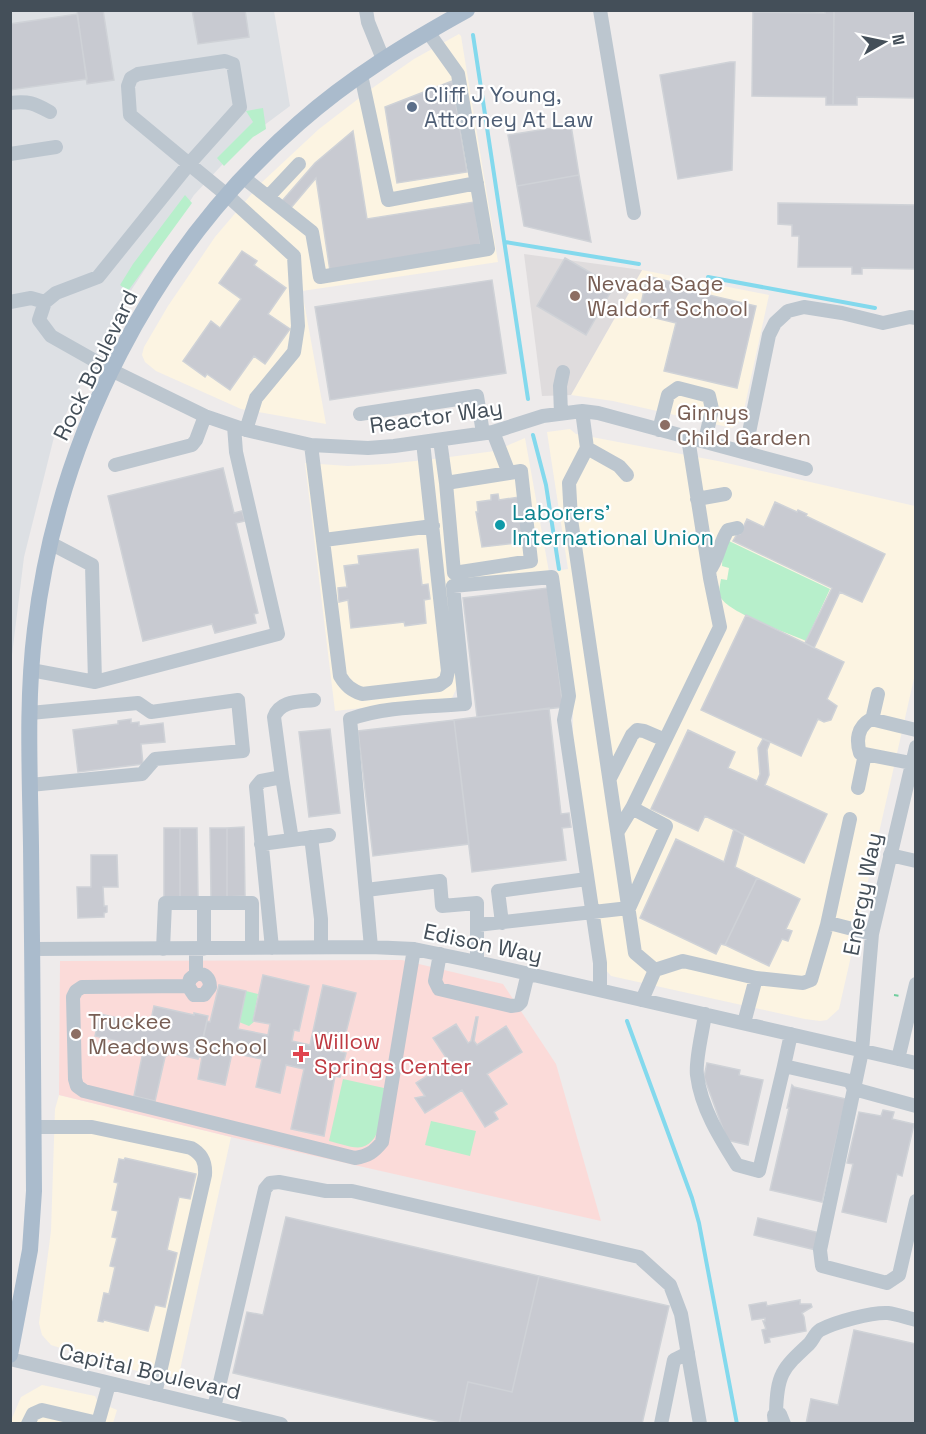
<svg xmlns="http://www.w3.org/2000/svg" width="926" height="1434" font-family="'Space Grotesk',sans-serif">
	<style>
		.commercial { fill: #fcf4e2 }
		.education { fill: #dfdcdd }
		.medical { fill: #fbdbd9 }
		.airport { fill: #dde0e4 }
		.green { fill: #b7efcb }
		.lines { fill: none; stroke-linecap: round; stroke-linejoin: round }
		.stream { stroke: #83d9ed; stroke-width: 4 }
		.building { fill: #c8cad1; stroke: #cfd2d7; stroke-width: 1.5 }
		.path { stroke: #6fcd9d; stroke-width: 2; stroke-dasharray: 4.5 3; stroke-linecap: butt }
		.minor { stroke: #bcc6cf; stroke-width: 14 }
		.major { stroke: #abc; stroke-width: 16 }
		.service-dot { fill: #5c6f8a; stroke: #fff; stroke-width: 2 }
		.education-dot { fill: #8d6e63; stroke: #fff; stroke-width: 2 }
		.culture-dot { fill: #0f9aa8; stroke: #fff; stroke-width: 2 }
		.health-dot { fill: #e0444e; stroke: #fff; stroke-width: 2 }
		.labels { text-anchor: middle; stroke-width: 4.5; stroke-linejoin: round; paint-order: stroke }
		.service-label { font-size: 22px; fill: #4e5e75; stroke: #fff; text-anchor: start }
		.education-label { font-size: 22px; fill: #785e54; stroke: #fff; text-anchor: start }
		.street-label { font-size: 22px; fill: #444f59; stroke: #fff }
		.culture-label { font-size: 22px; fill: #0d838f; stroke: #fff; text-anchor: start }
		.health-label { font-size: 22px; fill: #be3a42; stroke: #fff; text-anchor: start }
	</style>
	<rect width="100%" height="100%" fill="#eeebeb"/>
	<path class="commercial" d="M459 34 461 36 498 262 302 291 326 424 241 409 156 371 145 362 142 355 144 347 168 306 215 237 260 184 319 129 371 89 414 59Z
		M642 270 769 295 742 419 732 428 613 401 571 395Z
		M570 429 576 434 718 461 915 506V674L839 1009 827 1020 820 1021 805 1019 611 976 606 970 573 747V685L555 571 568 569 547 432Z
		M525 438 549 572 448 582 459 683 452 698 335 711 305 463 348 466 387 464 434 459 495 451Z
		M59 1095 231 1137 178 1379 149 1370 142 1372 76 1356V1353L51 1345 42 1335 39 1323 51 1231 55 1109Z
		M42 1385 95 1396 98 1402 117 1410 113 1423H10L21 1397Z"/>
	<path class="education" d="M524 254 642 270 571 395 542 396Z"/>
	<path class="medical" d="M402 960 503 984 556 1064 601 1221 231 1137 59 1095 60 961Z"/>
	<path class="airport" d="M11 11H274L290 106 247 138 194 195 126 298 54 437 24 557 11 663Z"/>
	<path class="green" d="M263 108 266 129 253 137 224 166 217 158 253 122 246 111Z
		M185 195 192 203 128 291 120 285 133 264Z
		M729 541 830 589 806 641C787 633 730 613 721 598 718 593 720 585 721 579L727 580 729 568 722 566 723 545Z
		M246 991 258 994 253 1020 255 1021 249 1026 239 1022Z
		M343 1079 384 1088C382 1106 384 1141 362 1147 353 1149 338 1143 329 1141Z
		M431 1121 476 1131 470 1156 425 1145Z"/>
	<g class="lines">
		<path class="stream" d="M473 35 528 399
			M505 242 639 264
			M708 277 875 308
			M533 435 546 485 559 569
			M627 1021 692 1198 699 1223 737 1424"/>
	</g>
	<path class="building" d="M77 10H103L114 80 87 84Z
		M192 10H245L249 37 198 44Z
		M825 10H834L833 105H826V97L752 96 753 12 825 13Z
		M834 10H916V98L857 97V105H833Z
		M77 14 87 79 10 90V24Z
		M730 62H735L732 170 678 179 660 75Z
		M452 81 467 172 397 183 385 107Z
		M571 125 579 175 517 186 508 135Z
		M353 131 367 219 474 202 481 248 330 271 316 178 290 209 282 201 315 163Z
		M579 175 591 242 524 226 517 186Z
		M778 203 916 205V269L862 268V274H852V267H798L799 236H792V225L778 224Z
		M242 251 257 261 254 265 286 288 268 314 290 329 265 364 254 356 230 390 207 374 205 377 183 361 211 321 220 328 241 299 219 283Z
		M565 258 614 286 586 335 537 306Z
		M647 276 684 285 685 279 699 282 696 292 756 306 737 388 664 371 676 323 639 314Z
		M492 280 506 373 330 400 315 307Z
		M223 468 234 513 242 511 245 521 236 523 258 613 254 614 256 623 215 633 212 624 143 641 108 496Z
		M498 494 499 500 519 497 524 542 482 547 476 512H478L477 502 491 500V495Z
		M775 502 797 512 798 510 807 514 806 516 885 554 862 602 840 592 814 648 805 643 832 588 733 541 737 534H740L747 519 764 527Z
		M418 549 422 585 428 584 430 599 424 600 426 623 405 626 404 622 351 628 348 600 339 602 338 588 347 587 344 566 359 564 358 556Z
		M548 588 563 707 477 717 463 598Z
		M746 615 844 662 827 699 837 706 831 720 824 722 818 719 801 756 701 710Z
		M549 708 561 814 569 813 571 827 562 828 566 860 472 872 454 720Z
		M131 719V723L139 722V726L163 723 165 742 141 744 143 764 78 772 73 730 118 724V721Z
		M454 720 469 844 373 856 358 731Z
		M330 729 340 813 309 817 299 732Z
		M688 730 735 752 728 768 757 781 760 774 758 748 763 739 770 742 767 750 769 775 765 785 827 814 804 863 705 816 698 831 651 809Z
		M244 827 245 896 227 897V828Z
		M164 828H180V897H164Z
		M180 828H197L198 897H180Z
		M210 828H227V897H211Z
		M734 829 744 835 735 867 757 878 725 945 721 944 716 954 640 918 676 839 724 862Z
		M91 855H117L118 887H103L104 906H107V912L104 913V917L78 918 77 887H91Z
		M757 878 800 899 786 929 792 931 788 941 782 939 769 966 725 945Z
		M263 975 309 986 299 1031 294 1030 292 1041 310 1045 323 985 356 993 341 1052 346 1053 340 1077 335 1076 324 1136 291 1129 304 1069 286 1065 280 1093 256 1087 262 1059 232 1053 225 1085 198 1079 202 1057H199L207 1021 210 1022 219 985 246 991 238 1029 268 1035 270 1024 253 1021Z
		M154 1006 194 1015V1013L208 1016 198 1059 171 1053 165 1057 155 1101 134 1096 143 1052 139 1046 95 1036 100 1014 144 1024 151 1020Z
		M476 1017H478L474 1041 477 1045 506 1026 522 1052 487 1074 507 1104 494 1112 498 1119 485 1127 462 1090 425 1113 415 1098 425 1096 416 1083 449 1062 433 1038 456 1024 468 1043 471 1041Z
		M707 1063 740 1070 739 1075 763 1080 748 1145 727 1140 704 1077Z
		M792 1085 794 1087 846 1099 822 1202 770 1190 789 1108H787Z
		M883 1110 894 1112 892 1119 914 1124 902 1176 897 1174 886 1222 842 1212 853 1164 847 1163 859 1112 881 1116Z
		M125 1158 196 1174 190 1199 179 1197 167 1250 177 1253 165 1307 155 1305 148 1331 104 1320 103 1322 98 1321 104 1293 109 1294 115 1267 110 1266 117 1238 112 1237 118 1211 112 1210 118 1183 114 1182 119 1159 124 1160Z
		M286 1217 539 1276 512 1392 468 1382 459 1424H450L233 1373 247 1312 263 1315Z
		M758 1218 820 1233 816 1250 754 1235Z
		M539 1276 669 1306 642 1424H459L468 1382 512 1392Z
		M800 1300V1304H811L812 1307 802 1313 804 1317 806 1331 769 1338 770 1342 765 1343 762 1330 766 1329 763 1321H765V1318L752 1320 749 1305 766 1302 767 1306Z
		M854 1330 916 1344V1424H806L811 1399 838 1405Z"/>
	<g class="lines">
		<path class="path" d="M894 995 901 996"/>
		<path class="minor" d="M366 10 368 22 383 59
			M600 10 634 213
			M225 61 233 64 240 107 189 164 130 115 128 86 131 78 138 74Z
			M361 75 388 200 477 183
			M10 103C29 101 34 103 50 112
			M10 154 56 147
			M244 178 312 232 320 277 488 249 458 74 428 32
			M268 197 299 164
			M10 302 31 298 45 302
			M582 411 587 448 619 466 627 475
			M360 414 477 396 483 433
			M561 414 560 386 563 372
			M246 430 256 398 294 352 298 326 294 256 228 196 189 164 98 277 56 293 45 302 39 320 51 336 113 371 205 416 246 430 311 445 368 448 394 446 493 432 543 416 582 411 598 413 806 469
			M659 430 668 395 678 388 709 396 712 409 705 441
			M440 440 446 483 509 473 493 432
			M311 445 340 676C346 686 351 690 362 694L439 685 446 680 448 671 423 442
			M587 448 569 483 571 519 635 953 655 970
			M745 452 769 335 775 323 788 311 804 307 842 313 883 323 910 317 916 318
			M115 465 192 445 196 440 205 416
			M446 483 454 573 531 561 521 471 509 473
			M697 499 725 494
			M324 540 433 526
			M50 543 92 565 95 682
			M709 571C719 558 719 543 728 530L737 528
			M31 670 95 682 278 634 236 452 234 426
			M30 713 138 703 151 712 238 700 243 751 155 759 142 774 30 785
			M872 720 878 694
			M916 730 871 719C857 727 856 740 860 753L916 764
			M916 747 872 934 862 1051 820 1250 822 1266 887 1283 899 1275 916 1201
			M282 777 292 840
			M610 778 632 735 637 730 644 731 665 740
			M858 788 865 754
			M618 831 632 808 720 627 710 578 688 438
			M311 837 321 919V947
			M261 844 329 835
			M890 855 916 861
			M366 890 440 881 442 906 477 903V962
			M204 903V949
			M502 923 498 891 587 879
			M477 925 629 908 666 826 632 808
			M827 925 850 819
			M371 947 350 719C385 706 428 707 465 704L453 586 552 577 569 696 564 720 600 963V990
			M272 948 256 787 261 781 282 777 274 717C280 700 300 702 314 700
			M32 949 371 947 414 949 477 962 916 1063
			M163 949 165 903H252V948
			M196 949V974L190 979 188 986 194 995H204L210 987C210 978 205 973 196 974
			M440 954 435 981 439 989 511 1006 518 1005 521 1002 528 973
			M756 978 803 983 811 980 827 925 833 924 872 934
			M188 986 82 987 76 991 73 997 75 1079 77 1086 84 1091 355 1158C368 1156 374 1152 382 1142L414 949
			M642 1000 655 970 683 961 756 978 744 1023
			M705 1014C703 1030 695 1060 697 1075 701 1108 720 1138 737 1165L759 1171 784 1066
			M791 1034 784 1066 850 1081 854 1089 916 1106
			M898 1059 916 984
			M34 1127H92L191 1148C202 1154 206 1162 205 1175L155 1394
			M10 1359 281 1424
			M214 1408 265 1189 270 1183 279 1182 326 1191H352L639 1257 670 1285 681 1314 700 1424
			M776 1413C777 1374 782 1369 809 1344 813 1340 815 1333 820 1330 835 1322 872 1312 888 1313 897 1314 907 1318 916 1320
			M28 1424 33 1414 42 1410 98 1423 109 1384
			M661 1424 674 1360 688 1353
			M775 1424 774 1415 776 1413 780 1414 784 1424"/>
		<path class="major" d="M10 1355 30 1250 34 1191C34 1076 32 961 31 846 30 774 26 701 35 629 58 437 152 251 299 123 350 78 407 43 467 10"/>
	</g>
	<circle class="service-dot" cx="412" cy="107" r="6"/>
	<g class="education-dot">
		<circle cx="575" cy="296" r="6"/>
		<circle cx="665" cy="425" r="6"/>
		<circle cx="76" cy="1034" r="6"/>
	</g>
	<circle class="culture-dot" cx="500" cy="525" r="6"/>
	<path class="health-dot" d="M298 1045h6v6h6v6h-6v6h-6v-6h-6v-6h6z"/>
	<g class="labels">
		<g class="service-label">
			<text x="424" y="102">Cliff J Young,<tspan x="424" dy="25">Attorney At Law</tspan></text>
		</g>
		<g class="education-label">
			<text x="587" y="291">Nevada Sage<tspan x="587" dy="25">Waldorf School</tspan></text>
			<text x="677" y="420">Ginnys<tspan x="677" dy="25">Child Garden</tspan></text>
			<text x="88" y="1029">Truckee<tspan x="88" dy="25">Meadows School</tspan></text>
		</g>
		<g class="street-label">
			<text transform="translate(95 365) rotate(-64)" y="8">Rock Boulevard</text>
			<text transform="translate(436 416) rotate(-8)" y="8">Reactor Way</text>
			<text transform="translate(862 894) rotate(-79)" y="8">Energy Way</text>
			<text transform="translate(483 943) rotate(12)" y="8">Edison Way</text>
			<text transform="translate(150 1371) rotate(13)" y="8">Capital Boulevard</text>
		</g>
		<g class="culture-label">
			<text x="512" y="520">Laborers'<tspan x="512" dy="25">International Union</tspan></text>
		</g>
		<g class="health-label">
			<text x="314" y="1049">Willow<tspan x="314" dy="25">Springs Center</tspan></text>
		</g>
	</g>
	<rect width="926" height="1434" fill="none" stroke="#444f59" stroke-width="24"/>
	<g transform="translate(884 42) rotate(81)" stroke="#ffffff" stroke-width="4.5" paint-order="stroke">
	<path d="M0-4.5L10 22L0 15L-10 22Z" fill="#444f59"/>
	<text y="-9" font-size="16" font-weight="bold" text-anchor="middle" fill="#444f59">N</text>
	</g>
</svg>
